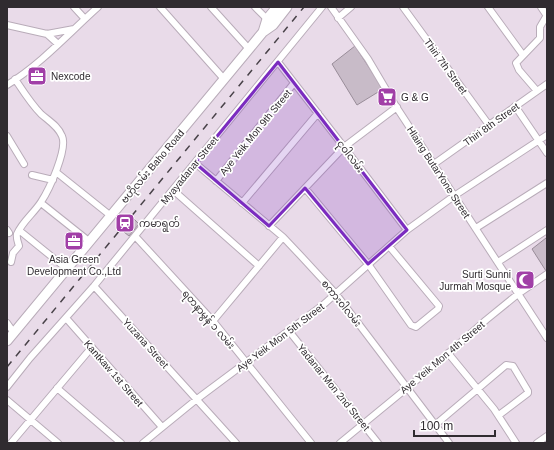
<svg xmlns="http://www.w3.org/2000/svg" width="554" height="450" font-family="Arial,'Noto Sans Myanmar',sans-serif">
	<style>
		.building { fill: #c8bbc8; stroke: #998d99 }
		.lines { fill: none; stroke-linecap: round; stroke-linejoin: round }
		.minor-casing { stroke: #b9acb9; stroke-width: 8 }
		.secondary-casing { stroke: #b9acb9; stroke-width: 11 }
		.minor { stroke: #fff; stroke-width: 6 }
		.secondary { stroke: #fff; stroke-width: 9 }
		.rail { stroke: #484248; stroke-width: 1.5; stroke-dasharray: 7 7; stroke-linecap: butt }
		.marked { fill: #7b2cbf; fill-opacity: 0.2; stroke: #7b2cbf; stroke-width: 3; stroke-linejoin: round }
		.labels { text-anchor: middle; stroke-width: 3.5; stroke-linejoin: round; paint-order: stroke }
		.street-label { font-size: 10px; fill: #302b30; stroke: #fff }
		.poi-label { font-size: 10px; fill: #302b30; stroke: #fff; text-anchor: start }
	</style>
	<rect width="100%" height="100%" fill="#e9dbe9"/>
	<path class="building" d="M355 46 383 89 357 105 332 64Z
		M134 219 139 224 129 236 124 232Z
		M546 238 547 240V270L546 271 532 249Z"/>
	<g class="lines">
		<defs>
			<path id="minor" d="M74 7 85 19
				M160 7 224 79
				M211 7 249 49
				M255 7 267 19
				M331 7 368 59 397 108 547 338
				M403 7 489 125
				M488 7 523 55
				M541 7 547 16
				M338 18 351 7
				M7 25 47 34 74 29
				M47 34 58 44
				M278 62 344 147 407 230
				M7 85C41 64 69 33 98 7
				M537 91 519 70 516 63 540 38V27L547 15
				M515 106 547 153
				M7 136 24 164
				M195 163 283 237 300 255 336 294 449 443
				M434 164 547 84
				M56 172 111 216
				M32 175 53 180
				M216 181 294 83
				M305 188 368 264 411 325 416 327 438 309 439 306 389 246
				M173 190 259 266
				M41 203 90 242
				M242 203 318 113
				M269 226 344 147 397 107
				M476 228 547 183
				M7 230 9 233
				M20 231 67 269
				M135 236 213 321 311 443
				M11 262 13 253 19 246C18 242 16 238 17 234 22 222 34 213 41 202 49 190 68 149 62 136 58 126 49 121 41 114 31 104 23 91 15 79
				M498 262 547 230
				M94 286 236 443
				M66 318 162 427
				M213 321 283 237
				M7 323 14 333
				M289 331 378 443
				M448 353 494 409 516 443
				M7 387 30 358 94 286 322 7
				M57 388 121 443
				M7 400 58 443
				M435 425 506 365 513 366 528 391V393L499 415
				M11 443 92 347
				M143 443 197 399 323 305 407 230 454 196 547 135
				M340 443 435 365 486 320 518 294 547 274
				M537 443 547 436"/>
			<path id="secondary" d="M263 32 273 25 287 7
				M7 341 249 49 263 32 267 19 277 7"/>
		</defs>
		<use href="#minor" class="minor-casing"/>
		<use href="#secondary" class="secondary-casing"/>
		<use href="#minor" class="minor"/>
		<use href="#secondary" class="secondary"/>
		<path class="rail" d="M7 367 304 7"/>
	</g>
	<path class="marked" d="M278 62 407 230 368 264 305 188 269 226 195 163Z"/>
	<defs>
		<symbol id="office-square" viewBox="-11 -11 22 22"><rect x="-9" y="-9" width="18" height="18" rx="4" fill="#a13fa7" stroke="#fff"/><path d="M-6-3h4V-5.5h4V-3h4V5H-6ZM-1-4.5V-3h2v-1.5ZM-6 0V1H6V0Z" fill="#fff"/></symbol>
		<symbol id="supermarket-square" viewBox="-11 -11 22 22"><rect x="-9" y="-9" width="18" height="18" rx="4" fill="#a13fa7" stroke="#fff"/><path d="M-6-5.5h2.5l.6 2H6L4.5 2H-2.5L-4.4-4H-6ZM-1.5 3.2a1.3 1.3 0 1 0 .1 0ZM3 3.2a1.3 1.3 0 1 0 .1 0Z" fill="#fff"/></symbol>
		<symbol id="station-square" viewBox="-11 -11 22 22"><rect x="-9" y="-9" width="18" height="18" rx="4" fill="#a13fa7" stroke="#fff"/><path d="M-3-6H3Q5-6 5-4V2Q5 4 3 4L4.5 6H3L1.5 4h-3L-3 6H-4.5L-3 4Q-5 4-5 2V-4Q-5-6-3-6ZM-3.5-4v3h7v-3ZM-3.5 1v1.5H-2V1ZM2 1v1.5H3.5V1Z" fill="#fff"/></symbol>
		<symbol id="mosque-square" viewBox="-11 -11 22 22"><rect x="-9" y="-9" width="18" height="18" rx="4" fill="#a13fa7" stroke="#fff"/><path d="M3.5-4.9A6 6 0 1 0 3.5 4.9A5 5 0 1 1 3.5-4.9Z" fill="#fff"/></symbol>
	</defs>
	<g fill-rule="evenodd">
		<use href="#office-square" x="26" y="65" width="22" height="22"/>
		<use href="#supermarket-square" x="376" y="86" width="22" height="22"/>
		<use href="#station-square" x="114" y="212" width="22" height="22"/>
		<use href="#office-square" x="63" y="230" width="22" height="22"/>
		<use href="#mosque-square" x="514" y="269" width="22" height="22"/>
	</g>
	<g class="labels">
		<g class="street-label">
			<text transform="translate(446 66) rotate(54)" y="4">Thiri 7th Street</text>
			<text transform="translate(491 124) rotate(-36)" y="4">Thiri 8th Street</text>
			<text transform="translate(255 132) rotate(-51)" y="4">Aye Yeik Mon 9th Street</text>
			<text transform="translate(351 156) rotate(53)" y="4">ငုဝါလမ်း</text>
			<text transform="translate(152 166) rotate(-50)" y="4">ဗဟိုလမ်း Baho Road</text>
			<text transform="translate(189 170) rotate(-51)" y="4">Myayadanar Street</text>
			<text transform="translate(439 172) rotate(57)" y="4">Hlaing ButarYone Street</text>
			<text transform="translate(342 303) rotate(51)" y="4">စကား၀ါလမ်း</text>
			<text transform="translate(209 319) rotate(49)" y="4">ရတနာမွန် ၁ လမ်း</text>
			<text transform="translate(280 337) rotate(-37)" y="4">Aye Yeik Mon 5th Street</text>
			<text transform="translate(146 343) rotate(48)" y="4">Yuzana Street</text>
			<text transform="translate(442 357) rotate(-40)" y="4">Aye Yeik Mon 4th Street</text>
			<text transform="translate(114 373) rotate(49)" y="4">Kantkaw 1st Street</text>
			<text transform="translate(334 387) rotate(51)" y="4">Yadanar Mon 2nd Street</text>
		</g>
		<g class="poi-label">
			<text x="51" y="80">Nexcode</text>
			<text x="401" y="101">G &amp; G</text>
			<text x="139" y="227">ကမာရွတ်</text>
			<text x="74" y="263" text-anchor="middle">Asia Green<tspan x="74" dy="12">Development Co.,Ltd</tspan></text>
			<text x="511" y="278" text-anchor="end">Surti Sunni<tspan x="511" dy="12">Jurmah Mosque</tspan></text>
		</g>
	</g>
	<rect width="554" height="450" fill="none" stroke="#302b30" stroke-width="16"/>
	<path d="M414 430v6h81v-6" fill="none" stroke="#302b30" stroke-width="2"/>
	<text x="420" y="430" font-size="12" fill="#302b30" stroke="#ffffff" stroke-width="3" paint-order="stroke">100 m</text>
</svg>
